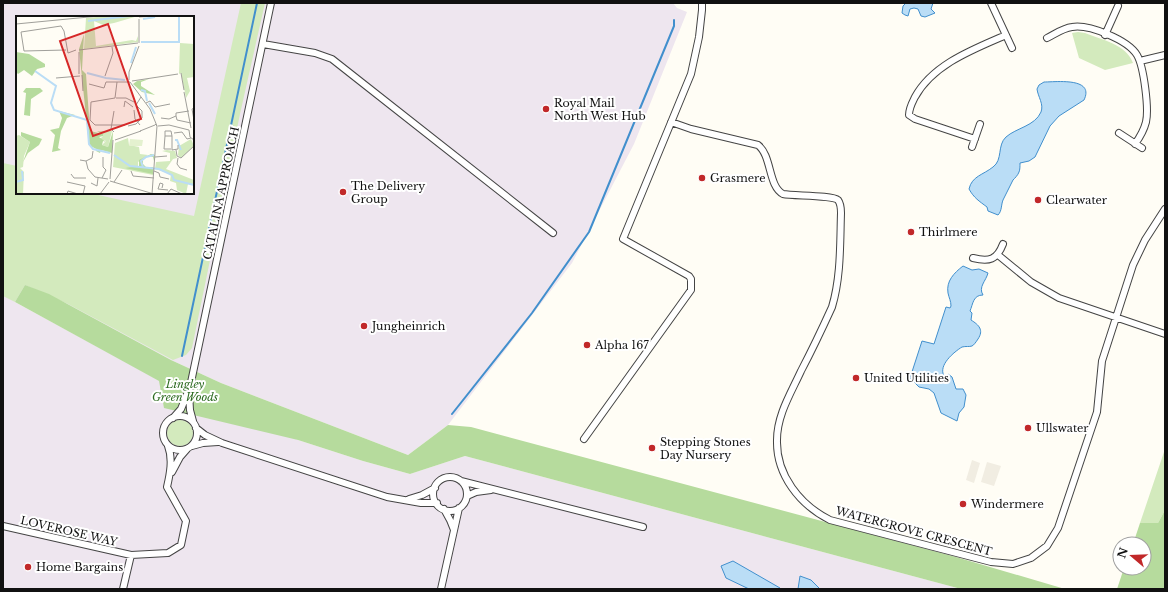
<svg xmlns="http://www.w3.org/2000/svg" width="1168" height="592" font-family="'Libre Baskerville',serif">
	<style>
		.industrial { fill: #eee6ef; fill-rule: evenodd }
		.green { fill: #d3eabd }
		.forest { fill: #b6db9d }
		.plaza { fill: #f1ede2 }
		.water { fill: #baddf6; stroke: #418fcd }
		.lines { fill: none; stroke-linecap: round; stroke-linejoin: round }
		.stream { stroke: #418fcd; stroke-width: 2 }
		.street-casing { stroke: #444; stroke-width: 8 }
		.street { stroke: #fff; stroke-width: 6 }
		.poi-dot { fill: #c12829; stroke: #fff; stroke-width: 1.5 }
		.labels { text-anchor: middle; stroke-width: 4; stroke-linejoin: round; paint-order: stroke }
		.poi-label { font-size: 11px; fill: #111; stroke: #fff; text-anchor: start }
		.street-label { font-size: 11px; fill: #111; stroke: #fff }
		.park-label { font-size: 11px; font-style: italic; fill: #2c6a20; stroke: #fff }
		.inset-river { fill: none; stroke: #baddf6; stroke-width: 2 }
		.inset-road { fill: none; stroke: #a09f9a; stroke-width: 1 }
		.view { fill: #d62828; fill-opacity: 0.15; stroke: #d62828; stroke-width: 2 }
		.inset-edge { fill: none; stroke: #111; stroke-width: 2 }
	</style>
	<rect width="100%" height="100%" fill="#fffdf5"/>
	<path class="industrial" d="M3 3H673L677 8 687 12 634 144 572 263 448 425 408 455 221 383 171 360 49 294 15 302 160 381 298 440 363 461 410 474 465 456 961 589H3ZM17 17H193V193H17Z"/>
	<path class="green" d="M241 3H265L240 114 192 348 186 355 173 360 68 304 25 285 15 302 3 296V163L17 166V193H89L194 216Z
		M1078 32 1085 33C1102 40 1126 44 1133 63L1105 70 1079 58 1072 33Z
		M167 433a13 13 0 1 1 26 0a13 13 0 1 1-26 0Z
		M1165 449V510L1158 523H1140Z"/>
	<path class="forest" d="M25 285 49 294 171 360 221 383 408 455 448 425 471 427 956 557 1065 589H961L465 456 410 474 363 461 298 440 164 408 159 381 15 302Z
		M1165 510V589H1117L1124 568H1144V544H1133L1140 523H1158Z"/>
	<path class="plaza" d="M972 460 980 463 974 483 966 480Z
		M987 462 1001 466 994 486 981 482Z"/>
	<path class="water" d="M906 3H940H933L931 9 935 13 925 17 921 16 918 9 914 8 910 9 908 16 905 15 902 13 903 6Z
		M1044 82C1056 82 1095 77 1084 100L1059 116 1050 126 1035 157 1029 161 1020 163C1020 166 1020 170 1019 172 1018 175 1015 178 1013 180 1010 187 1006 193 1003 200 1001 205 1002 211 998 215L988 211 987 207C979 201 974 198 969 189 972 176 983 175 993 167 1003 160 997 145 1006 137 1016 128 1035 126 1041 112 1044 104 1038 97 1037 89L1039 85Z
		M963 266 972 270 979 269 988 273C986 281 978 287 983 295 973 295 973 304 970 311L972 313 971 320C979 325 984 330 978 339 976 342 974 345 972 346 969 347 966 346 962 347 954 352 938 365 944 376L946 377 948 374 952 377 956 389H963L966 395 964 407 959 413 957 421 941 413 934 393 929 389 919 387 910 378 922 341 934 344 946 307 950 308 951 306C951 301 949 298 948 293 946 281 954 273 963 266Z
		M733 561 780 588 781 589H749L726 578 721 566Z
		M800 576 811 580 820 589H798Z"/>
	<g class="lines">
		<path class="stream" d="M182 356 257 3
			M452 414 532 313 589 232 674 26V20"/>
		<defs>
			<path id="street" d="M991 3 1012 48
				M1105 35 1118 6
				M1047 38C1055 34 1063 28 1072 27 1089 24 1128 40 1137 55 1144 67 1149 109 1146 122 1144 130 1140 137 1135 144
				M263 44 315 53 332 59 553 233
				M1140 61 1165 55
				M671 122 691 129 758 145C772 156 768 186 783 194 793 196 832 195 838 200 841 204 841 209 841 213 840 244 841 277 832 307 822 329 812 350 801 371 791 393 777 415 777 440 776 475 800 505 830 520L991 562 1013 564 1031 558 1047 546 1058 528 1097 412 1102 361 1133 265 1145 240 1165 209
				M1119 133 1142 148
				M975 139 915 119 909 115C909 108 912 103 915 97 933 64 974 49 1006 35
				M972 147 980 124
				M998 255 1031 282 1059 298 1165 334
				M973 258C989 262 997 260 1003 244
				M189 393 190 410 193 421
				M163 433a17 17 0 1 1 34 0a17 17 0 1 1-34 0Z
				M173 418 181 409 190 387 271 3
				M196 428 205 435 222 443 387 497 421 503H437
				M584 439 691 290V279L689 276 623 239 691 74 699 37 702 10V3
				M192 446 203 443 218 442
				M172 472 180 457 187 449
				M433 494a17 17 0 1 1 34 0a17 17 0 1 1-34 0Z
				M461 481 643 527
				M467 496 476 492 491 490
				M409 499 422 495 435 488
				M444 509 450 520 454 530
				M3 526 131 555 168 553 181 545 186 521 167 487C170 474 173 459 168 446
				M123 589 131 555
				M441 589 459 508"/>
		</defs>
		<use href="#street" class="street-casing"/>
		<use href="#street" class="street"/>
	</g>
	<g class="poi-dot">
		<circle cx="546" cy="109" r="4"/>
		<circle cx="702" cy="178" r="4"/>
		<circle cx="343" cy="192" r="4"/>
		<circle cx="1038" cy="200" r="4"/>
		<circle cx="911" cy="232" r="4"/>
		<circle cx="364" cy="326" r="4"/>
		<circle cx="587" cy="345" r="4"/>
		<circle cx="856" cy="378" r="4"/>
		<circle cx="1028" cy="428" r="4"/>
		<circle cx="652" cy="448" r="4"/>
		<circle cx="963" cy="504" r="4"/>
		<circle cx="28" cy="567" r="4"/>
	</g>
	<g class="labels">
		<g class="poi-label">
			<text x="554" y="107">Royal Mail<tspan x="554" dy="13">North West Hub</tspan></text>
			<text x="710" y="182">Grasmere</text>
			<text x="351" y="190">The Delivery<tspan x="351" dy="13">Group</tspan></text>
			<text x="1046" y="204">Clearwater</text>
			<text x="919" y="236">Thirlmere</text>
			<text x="372" y="330">Jungheinrich</text>
			<text x="595" y="349">Alpha 167</text>
			<text x="864" y="382">United Utilities</text>
			<text x="1036" y="432">Ullswater</text>
			<text x="660" y="446">Stepping Stones<tspan x="660" dy="13">Day Nursery</tspan></text>
			<text x="971" y="508">Windermere</text>
			<text x="36" y="571">Home Bargains</text>
		</g>
		<g class="street-label">
			<text transform="translate(221 193) rotate(-78)" y="4">CATALINA APPROACH</text>
			<text transform="translate(69 531) rotate(13)" y="4">LOVEROSE WAY</text>
			<text transform="translate(914 531) rotate(15)" y="4">WATERGROVE CRESCENT</text>
		</g>
		<g class="park-label">
			<text x="185" y="388">Lingley<tspan x="185" dy="13">Green Woods</tspan></text>
		</g>
	</g>
	<g transform="translate(16 16)">
		<rect width="178" height="178" fill="#fffdf5"/>
		<path d="M90 0H122L98 7 87 9 78 5 80 30 116 24 120 25 122 20V26L68 33 70 2ZM164 27 178 28V61L171 62 174 75 170 82 165 57 163 58ZM81 115H96L92 131 86 129 90 125 84 123 87 120ZM3 119 14 126 8 140 7 151 4 152 8 156 7 178H0V120ZM112 122 113 129 123 131 124 138 132 139 122 146V150L138 153 137 159 97 151 99 127ZM175 123 178 130 165 142 162 139 163 130ZM151 134 159 135 161 142 157 143 150 153 178 164V169L172 168 170 178 161 174 160 167 154 165 155 158 139 153 140 146 154 145V137L146 135Z" fill="#d3eabd"/>
		<path d="M68 18 66 54 70 58 74 115 87 118V120L83 121 90 126 87 125 86 129 92 131 97 115 96 137 85 134 84 137 80 135V133L73 129 63 33ZM0 36 13 38 29 48V51L21 53 16 60 8 54 2 58 0 56ZM133 63 125 66V70L139 79 126 76 117 68 121 65ZM10 72H24L27 75 15 83 14 100 8 99 10 77 7 76ZM43 95 59 99 51 102 45 115 42 132 45 134 36 136 39 119 34 114 43 112 46 102ZM5 116 26 123 23 129 12 137 7 146 14 126 5 120ZM135 138 139 139 138 145 137 141 132 140 127 144V148L130 151H137V158L109 152 123 150V144Z" fill="#b6db9d"/>
		<path d="M114 123 127 124 126 130H113Z" fill="#e4f1cf"/>
		<path class="inset-river" d="M127 3 139 1M72 5 113 0M125 26H163V0M115 47 120 31M19 55 40 70 35 87 38 94 71 104 73 128 77 133 94 137M71 57 90 62 109 64M125 74 129 75 131 85M133 87 139 98M159 124H161L165 134M98 139 114 150 143 153 156 159 158 164 178 169M127 151 125 145 130 141 138 139M0 166 7 164 6 155"/>
		<path class="inset-road" d="M123 1 138 0M0 8 83 0M123 27V3M50 34 8 35 5 16 45 10 48 15 52 37 60 34M63 34 122 27M63 36V58M165 57 168 74M66 59 67 75M89 60 97 37 96 31M40 62 64 60M113 64V56L123 30M116 65 162 58M101 66 99 82 75 86 74 104 79 109H109M114 66 134 93 141 110 139 108M73 68 88 72 90 66H114M168 76 175 112M100 82H110L118 86M130 87 134 85 139 91 154 88M108 91 109 85 117 91M178 92 176 93 178 104M118 94 119 103 124 109M173 95 160 97V100L161 104 175 107M145 102 153 103 160 100M112 110 120 108 126 102V95L120 89 125 81M142 110 153 109 173 114M173 114 174 121 178 124M124 115 139 109M98 116 95 113 98 95M158 117 166 116 171 123 175 122M149 120V115H155L156 120M99 124 125 115M155 133H148L149 120H156V134L162 133V129M160 134 161 140 165 142 178 130M139 141 151 140M162 142 161 148 164 152 171 154M64 144 70 145 72 153 79 161 92 163M70 145 76 142 77 135M115 155 117 160 138 162M138 155 143 157 144 161 153 163M55 158 58 162H70M86 162 90 154 87 151V141M94 163 97 124M94 165 138 178M51 166 69 170 67 178M98 166 106 154M75 167 81 170 82 162M146 172 147 168 144 167 142 173 152 174M51 178 52 175 62 178M84 178 93 166M136 178 141 110M151 178 155 173 166 178"/>
		<path class="view" d="M92 8 125 103 77 120 44 25Z"/>
		<rect width="178" height="178" class="inset-edge"/>
	</g>
	<rect width="1168" height="592" fill="none" stroke="#111111" stroke-width="8"/>
	<g transform="translate(1132 556) rotate(289)"><circle r="19" fill="#ffffff" stroke="#a0a0a0"/>
	<path d="M0-3L7 15L0 10L-7 15Z" fill="#c12829"/>
	<text y="-6" font-size="11" font-weight="bold" text-anchor="middle" fill="#111111">N</text>
	</g>
</svg>
